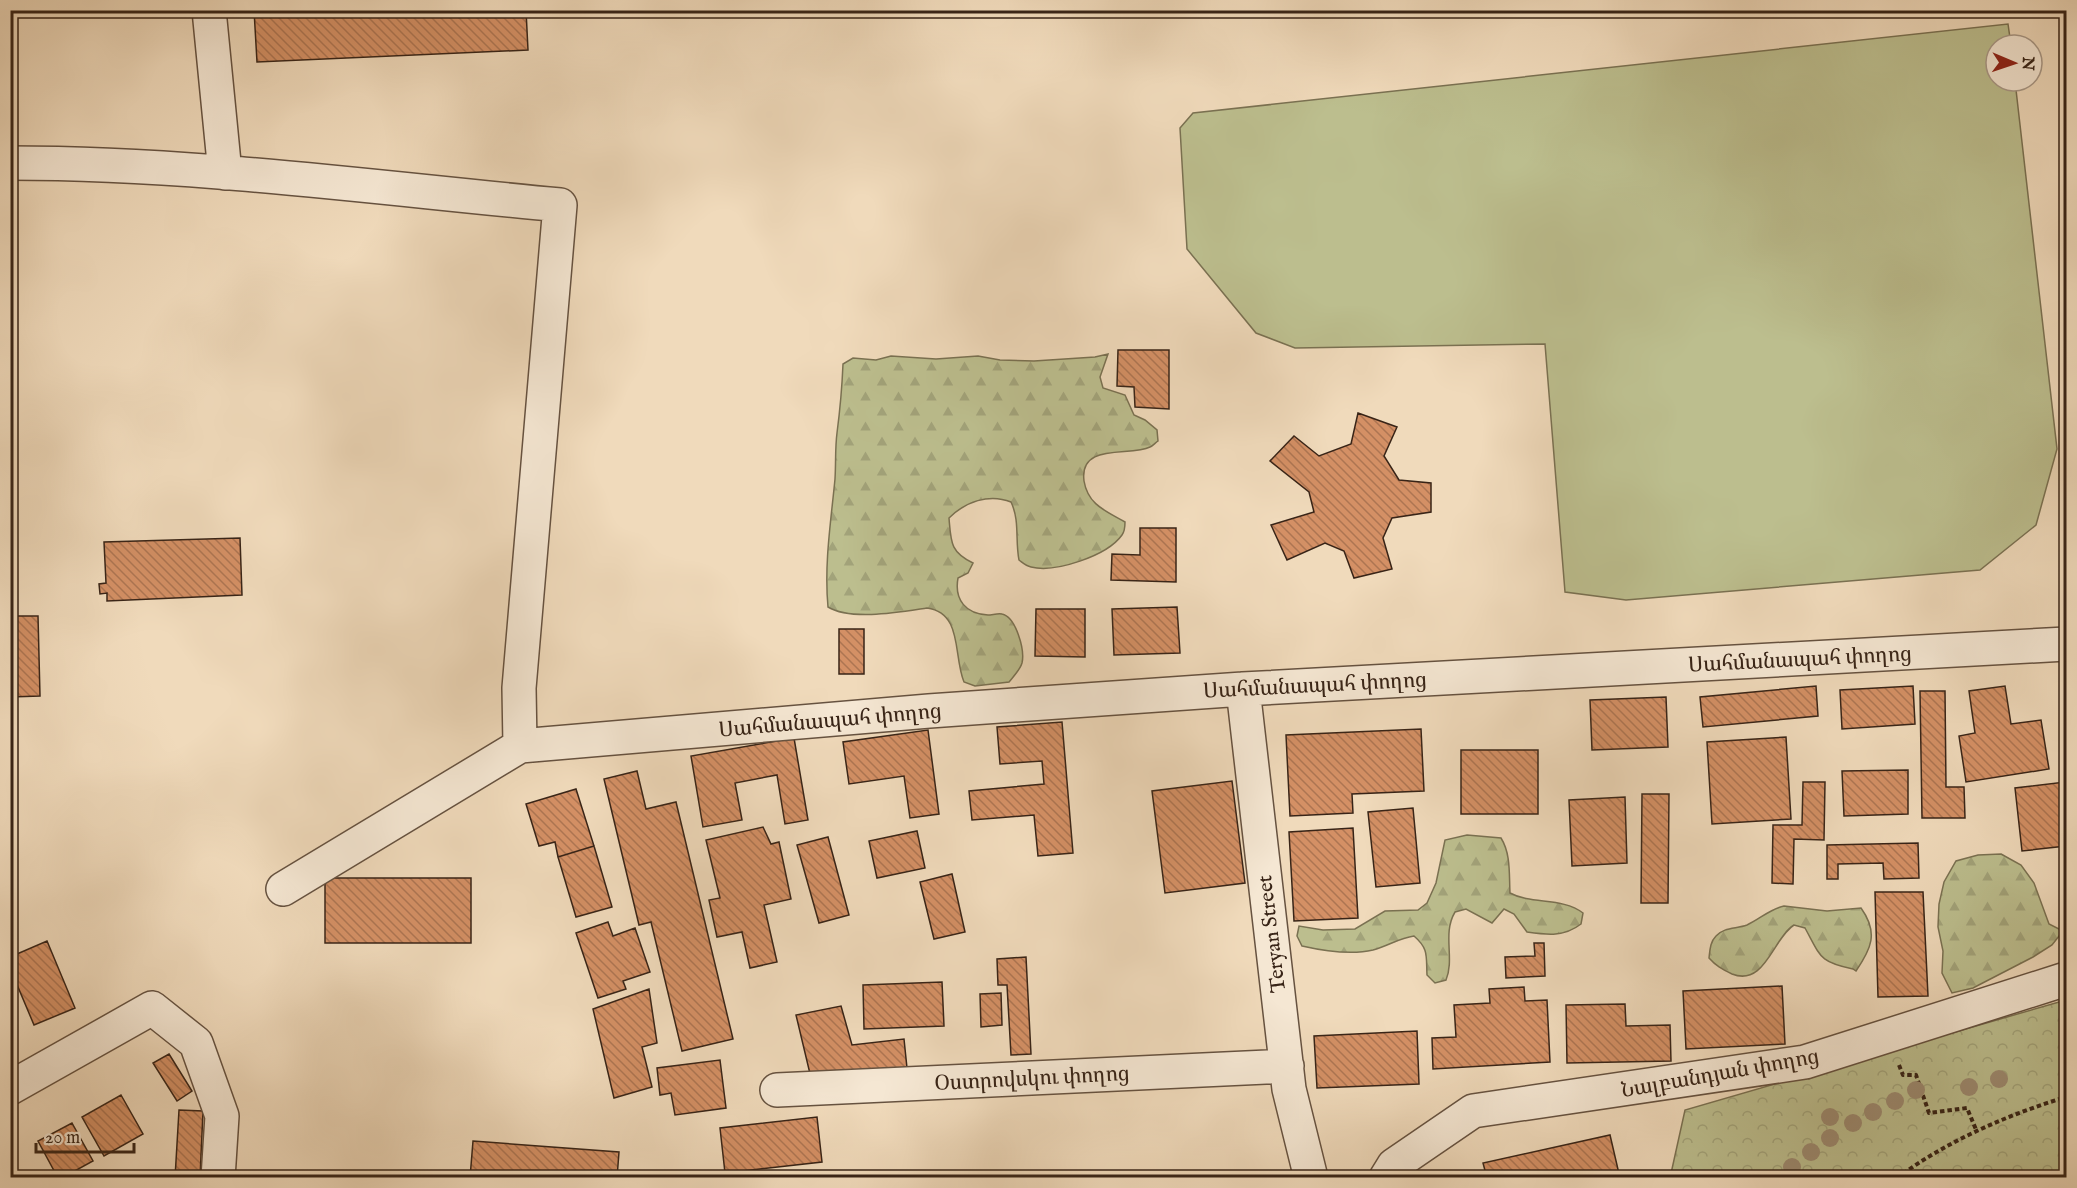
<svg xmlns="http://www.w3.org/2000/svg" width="2077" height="1188" font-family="'IM FELL English','Noto Serif Armenian',serif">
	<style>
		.forest { fill: url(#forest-firs); stroke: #7a7152; stroke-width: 1.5 }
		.park { fill: url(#park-crowns); stroke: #7a7152; stroke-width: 1.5 }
		.garden { fill: #bcbe8e; stroke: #7a7152; stroke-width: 1.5 }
		.building { fill: url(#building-back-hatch); stroke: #382417; stroke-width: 1.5 }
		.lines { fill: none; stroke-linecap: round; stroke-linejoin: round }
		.minor-casing { stroke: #665240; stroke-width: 36 }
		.path { stroke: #382417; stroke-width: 4; stroke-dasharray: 4.5 3; stroke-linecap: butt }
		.minor { stroke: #f5e7d3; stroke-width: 33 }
		.tree { fill: #9d8b71 }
		.labels { text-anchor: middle; stroke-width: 5; stroke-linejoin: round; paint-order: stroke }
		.street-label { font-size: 21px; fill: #382417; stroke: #f5e7d3 }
	</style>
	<defs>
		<pattern id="forest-firs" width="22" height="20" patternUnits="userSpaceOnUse" patternTransform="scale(1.5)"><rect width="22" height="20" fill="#bcbe8e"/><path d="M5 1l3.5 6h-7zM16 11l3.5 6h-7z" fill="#a2a37a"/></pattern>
		<pattern id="park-crowns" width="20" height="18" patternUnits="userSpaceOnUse" patternTransform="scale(1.5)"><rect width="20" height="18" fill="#bcbe8e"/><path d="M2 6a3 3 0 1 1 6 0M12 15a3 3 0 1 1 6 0" fill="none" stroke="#a2a37a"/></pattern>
		<pattern id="building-back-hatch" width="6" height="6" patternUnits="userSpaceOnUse" patternTransform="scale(1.5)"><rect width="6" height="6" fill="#d49065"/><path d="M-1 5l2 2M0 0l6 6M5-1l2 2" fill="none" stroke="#ad7552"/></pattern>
	</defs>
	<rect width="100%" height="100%" fill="#f0dabb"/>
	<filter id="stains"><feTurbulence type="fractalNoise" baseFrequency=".00333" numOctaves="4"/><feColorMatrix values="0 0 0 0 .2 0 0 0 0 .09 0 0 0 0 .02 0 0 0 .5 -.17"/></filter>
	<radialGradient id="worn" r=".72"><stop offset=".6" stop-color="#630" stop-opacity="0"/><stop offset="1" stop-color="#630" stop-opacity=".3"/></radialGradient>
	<path class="forest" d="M1108 354 1100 377 1103 388 1125 395 1134 415 1145 420 1157 430 1158 441C1155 443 1153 446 1150 447 1130 457 1079 442 1084 481 1088 505 1106 511 1125 522 1125 527 1125 531 1122 535 1107 556 1055 573 1031 567 1026 566 1023 563 1019 560 1015 540 1020 521 1011 502 989 493 965 502 949 518 951 542 950 552 973 563L968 573 958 578C954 600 966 614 988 615 992 615 998 613 1002 614 1016 617 1025 650 1022 663 1020 670 1013 677 1009 682L975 686 964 682C953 655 963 613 927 608 900 612 851 621 828 607 824 564 831 521 835 479 836 463 835 448 837 433 840 410 842 388 843 364L853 358 876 360 891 356 936 359 978 356 1000 360 1034 361 1095 357Z
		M1467 835 1501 838C1511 854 1509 874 1510 893 1532 905 1562 897 1583 913L1581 924C1564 937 1548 935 1527 932L1514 914 1504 909 1492 923 1466 909 1455 912C1442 934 1455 958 1446 980L1435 983 1427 975C1426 956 1429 949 1414 936 1399 938 1388 946 1373 950 1352 955 1324 951 1302 946L1297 936 1299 926 1323 930 1355 929 1385 911 1418 910 1427 903 1436 883 1445 840Z
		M2001 854 2021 865 2034 883 2049 924 2063 931 2052 945 2033 957 1973 988 1952 993 1942 973 1943 951 1938 927 1939 904 1944 882 1956 861 1978 855Z
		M1784 906 1827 911 1861 908C1879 933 1871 949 1856 971L1853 969C1819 962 1821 957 1805 928L1794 925C1773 938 1765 987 1732 974 1722 969 1716 966 1709 958 1710 950 1710 942 1716 936 1724 927 1736 929 1747 925 1760 919 1770 909 1784 906Z"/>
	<path class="park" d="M2066 1000V1177L1670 1178 1685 1110Z"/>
	<path class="garden" d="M2008 24 2011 45H1996V81H2015L2057 449 2036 525 1980 570 1626 600 1565 592 1545 344 1295 348 1256 333 1187 249 1180 128 1193 113Z"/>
	<path class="building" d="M254 10H526L528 50 257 62Z
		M1118 350H1169V409L1135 407 1134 387 1117 386Z
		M1358 413 1397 427 1384 456 1399 480 1431 483V512L1392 518 1383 538 1392 569 1354 578 1344 551 1325 543 1287 560 1271 525 1314 512 1309 492 1270 461 1294 436 1319 456 1351 444Z
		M1140 528H1176V582L1111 580 1112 554 1140 555Z
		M240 538 242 595 107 601V593L100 594 99 584 106 583 104 542Z
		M1177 607 1180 653 1114 655 1112 609Z
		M1036 609H1085V657L1035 656Z
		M10 616H38L40 696 10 697Z
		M839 629H864V674H839Z
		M1816 686 1818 716 1703 727 1700 697Z
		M1913 686 1915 724 1842 729 1840 690Z
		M2005 686 2011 724 2041 720 2049 769 1966 782 1959 736 1975 733 1969 691Z
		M1920 691H1945L1946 787H1964L1965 818H1922Z
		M1666 697 1668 747 1592 750 1590 700Z
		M1062 722 1073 853 1038 856 1034 815 972 820 969 791 1044 784 1042 761 1000 764 997 727Z
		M1421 729 1424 791 1352 794 1353 813 1290 816 1286 735Z
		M928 730 939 814 910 818 904 776 849 784 843 742Z
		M1786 737 1791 819 1712 824 1707 742Z
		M794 738 808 820 785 824 777 775 735 783 742 820 703 827 691 756Z
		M1461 750H1538V814H1461Z
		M1908 770V814L1844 816 1842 771Z
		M637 771 646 809 676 802 733 1039 682 1051 651 922 639 925 604 779Z
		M1232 781 1245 883 1165 893 1152 791Z
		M1803 782H1825L1824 840 1794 839 1793 884 1772 883 1773 825H1802Z
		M2065 782 2066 846 2022 851 2015 788Z
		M576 789 594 846 558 857 555 842 539 846 526 804Z
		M1642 794H1669L1668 903H1641Z
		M1625 797 1627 863 1572 866 1569 800Z
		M1413 808 1420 883 1376 887 1368 812Z
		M763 827 771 844 779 842 791 899 764 905 777 962 750 968 742 932 717 937 709 900 720 898 706 840Z
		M1353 828 1358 918 1294 921 1289 832Z
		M917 831 925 868 877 878 869 841Z
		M828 837 849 915 819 923 797 845Z
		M1918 843 1919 878 1884 879 1883 863 1838 864V879H1827V845Z
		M594 846 612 907 576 917 558 857Z
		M2066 860V883L2062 861Z
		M952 874 965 932 934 939 920 882Z
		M325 878H471V943H325Z
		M1875 892H1923L1928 996 1878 997Z
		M608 922 613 936 635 928 650 972 623 981 626 989 598 998 576 933Z
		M47 941 75 1008 34 1025 10 968V957Z
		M1534 943H1544L1545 976 1506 978 1505 957 1535 956Z
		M1026 957 1031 1054 1011 1055 1007 985H998L997 959Z
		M942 982 944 1026 864 1029 863 985Z
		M1782 986 1785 1044 1686 1049 1683 991Z
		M1524 987 1525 1001 1547 1000 1550 1062 1433 1069 1432 1038 1456 1037 1454 1005 1490 1003 1489 989Z
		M649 989 657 1043 642 1047 652 1087 614 1098 593 1009Z
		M1001 993 1002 1025 981 1027 980 994Z
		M1625 1004 1626 1026 1670 1025 1671 1061 1567 1063 1566 1005Z
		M841 1006 852 1045 904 1039 907 1068 811 1078 796 1015Z
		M1417 1031 1419 1084 1317 1088 1314 1036Z
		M169 1054 192 1091 177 1101 153 1063Z
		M720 1060 726 1108 675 1115 671 1093 660 1095 657 1068Z
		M121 1095 143 1134 104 1156 82 1117Z
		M179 1110 203 1111 200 1178H175Z
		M817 1117 822 1162 725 1173 720 1128Z
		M72 1123 93 1161 62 1178H58L38 1141Z
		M1610 1135 1620 1178H1487L1483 1163Z
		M473 1141 619 1152 617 1178H470Z"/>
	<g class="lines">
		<defs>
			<path id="minor" d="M209 10 225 173
				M10 163C194 163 377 188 560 205L519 688 520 746
				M1243 689 1289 1089 1311 1178
				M283 889 520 746 929 711 1243 689 2066 644
				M10 1088 152 1008 196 1043 222 1116 218 1178
				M777 1090 1287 1066
				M1386 1178 1394 1165 1473 1111 1805 1062 2066 979"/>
		</defs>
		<use href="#minor" class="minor-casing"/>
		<path class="path" d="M1899 1065 1903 1075H1916L1929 1113 1967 1108 1977 1132
			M1897 1178C1947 1141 2007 1115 2066 1097"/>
		<use href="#minor" class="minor"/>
	</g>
	<g class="tree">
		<circle cx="1999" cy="1079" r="9"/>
		<circle cx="1969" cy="1087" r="9"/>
		<circle cx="1916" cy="1090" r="9"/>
		<circle cx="1895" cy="1101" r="9"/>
		<circle cx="1873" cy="1112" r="9"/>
		<circle cx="1830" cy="1117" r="9"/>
		<circle cx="1853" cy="1123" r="9"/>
		<circle cx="1830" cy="1138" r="9"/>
		<circle cx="1811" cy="1152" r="9"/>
		<circle cx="1792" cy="1167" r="9"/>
	</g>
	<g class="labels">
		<g class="street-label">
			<text transform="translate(1800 659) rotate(-3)" y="7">Սահմանապահ փողոց</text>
			<text transform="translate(1315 685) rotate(-3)" y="7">Սահմանապահ փողոց</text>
			<text transform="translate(830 720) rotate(-5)" y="7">Սահմանապահ փողոց</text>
			<text transform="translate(1271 934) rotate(-97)" y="7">Teryan Street</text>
			<text transform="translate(1720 1073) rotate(-10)" y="7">Նալբանդյան փողոց</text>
			<text transform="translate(1032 1078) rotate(-3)" y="7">Օստրովսկու փողոց</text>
		</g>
	</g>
	<rect width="2077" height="1188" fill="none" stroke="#f0dabb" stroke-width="36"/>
	<rect x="12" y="12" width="2053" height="1164" fill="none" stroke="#382417" stroke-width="3"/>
	<rect x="18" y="18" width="2041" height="1152" fill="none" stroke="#382417" stroke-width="1.5"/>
	<g transform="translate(2014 63) rotate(92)"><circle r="28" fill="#f5e7d3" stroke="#a99988" stroke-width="1.5"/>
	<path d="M0-4.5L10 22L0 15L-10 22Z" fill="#8f2418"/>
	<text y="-9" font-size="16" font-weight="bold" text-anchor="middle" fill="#382417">N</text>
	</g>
	<path d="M36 1143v9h98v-9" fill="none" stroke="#382417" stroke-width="3"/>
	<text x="45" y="1143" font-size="18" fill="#382417" stroke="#f5e7d3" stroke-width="4.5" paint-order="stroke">20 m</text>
	<rect width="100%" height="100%" filter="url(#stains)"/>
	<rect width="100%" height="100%" fill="url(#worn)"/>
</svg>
